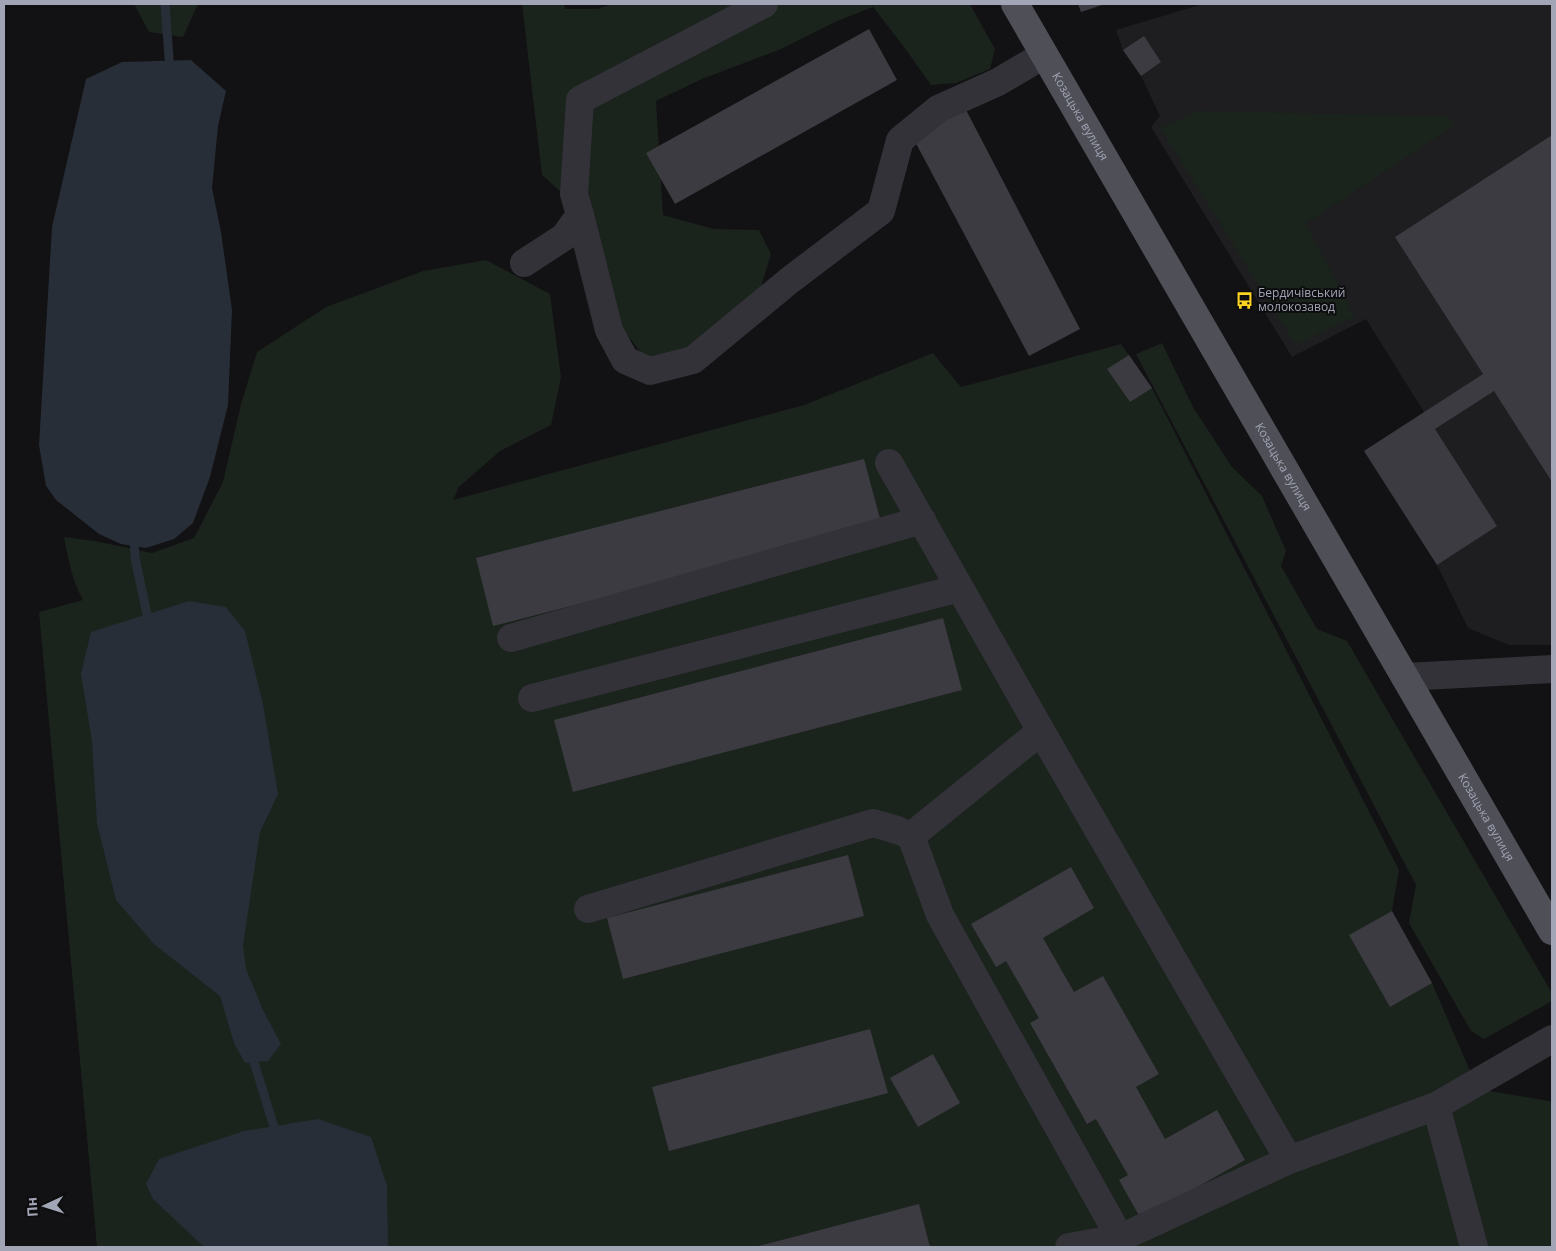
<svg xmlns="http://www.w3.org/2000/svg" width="1556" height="1251" font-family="'Open Sans',sans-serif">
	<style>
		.built { fill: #1e1d20 }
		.green { fill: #1b231d }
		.water { fill: #272e37 }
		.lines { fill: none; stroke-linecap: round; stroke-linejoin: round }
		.stream { stroke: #272e37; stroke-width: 9 }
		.building { fill: #3c3b41 }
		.minor { stroke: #323238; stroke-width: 28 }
		.major { stroke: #4e4f57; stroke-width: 28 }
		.labels { text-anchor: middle; stroke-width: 4; stroke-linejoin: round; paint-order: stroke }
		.street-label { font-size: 12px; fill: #a2a5b5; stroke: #0d0c0e }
		.poi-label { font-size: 12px; fill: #a2a5b5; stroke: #0d0c0e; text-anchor: start }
	</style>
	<rect width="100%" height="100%" fill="#121113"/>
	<path class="built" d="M1203 4H1552V645H1509L1468 628 1437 565 1364 451 1424 412 1366 319 1292 357 1151 127 1160 116 1141 76 1123 50 1116 30Z"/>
	<path class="green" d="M134 4H198L183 37 149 32Z
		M522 4H564L565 9H598L611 4H970L995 49 990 69 956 83 931 85 904 47 873 7 835 22 781 49 702 79 656 101 663 215 714 229 759 230 771 254 755 307 684 353 644 357 613 316 562 193 542 175Z
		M1199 111 1448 116 1455 125 1306 224 1355 316 1296 345 1160 128Z
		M486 260 550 294 561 377 551 425 500 451 459 487 453 500 804 405 933 353 961 387 1121 344 1152 388 1399 870 1392 911 1432 983 1478 1089 1550 1101 1552 1106V1247H97L39 612 83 600C72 581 68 558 64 537L95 541 152 553 194 538 223 482 241 404 257 352 326 307 423 271Z
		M1162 343 1193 407 1232 467 1262 496 1286 551 1281 566 1317 629 1347 641 1552 993V1001L1484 1039 1471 1031 1409 923 1416 885 1136 354Z"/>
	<path class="water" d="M191 60 226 91 218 126 212 188 221 232 232 310 228 405 210 477 193 523 174 539 146 548 121 544 99 534 56 500 46 486 39 445 52 227 86 79 122 62Z
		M189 601 226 607 245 631 263 704 278 794 260 832 243 945 246 969 263 1010 281 1044 268 1061 245 1063 234 1043 220 996 154 944 116 900 97 823 92 741 81 674 91 632Z
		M318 1119 371 1137 387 1186 388 1247H204L153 1199 146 1184 159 1159 244 1131Z"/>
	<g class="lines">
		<path class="stream" d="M165 4 170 71
			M134 536 135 558 149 624
			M251 1052 277 1137"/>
	</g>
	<path class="building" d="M1078 4H1105L1081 12Z
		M869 29 897 80 675 204 646 153Z
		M1144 36 1161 62 1141 76 1123 50Z
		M964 106 1080 329 1029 356 911 134Z
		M1552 135V482L1494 391 1435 429 1497 526 1437 565 1364 451 1483 374 1395 237Z
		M1129 355 1152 388 1130 402 1107 369Z
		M864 459 882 526 493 626 476 558Z
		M943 618 962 690 573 792 554 720Z
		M848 855 864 916 623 979 607 918Z
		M1071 867 1094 908 1043 938 1074 992 1103 976 1159 1074 1136 1087 1165 1139 1217 1110 1245 1160 1141 1219 1119 1180 1128 1175 1096 1119 1087 1124 1030 1023 1039 1018 1006 961 996 967 971 924Z
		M1392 911 1432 983 1390 1007 1349 935Z
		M870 1029 888 1093 669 1151 652 1087Z
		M933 1054 960 1103 918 1127 890 1078Z
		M919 1204 930 1247H755Z"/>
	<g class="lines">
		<path class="minor" d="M580 215 609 330 625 360 650 371 693 360 790 280 881 211 900 140 938 109 998 82 1044 55
			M524 263 564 237 580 215 574 194 580 100 764 4
			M889 463 1041 731 1289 1160 1436 1106 1552 1039
			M511 638 922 520
			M1405 677 1552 669
			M532 698 960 588
			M911 836 1041 731
			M588 909 873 823 897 830 911 836 940 915 1120 1238
			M1436 1106 1474 1247
			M1069 1247 1120 1238 1289 1160"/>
		<path class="major" id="s1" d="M1015 4 1552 931"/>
	</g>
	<defs>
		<symbol id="bus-bare" viewBox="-9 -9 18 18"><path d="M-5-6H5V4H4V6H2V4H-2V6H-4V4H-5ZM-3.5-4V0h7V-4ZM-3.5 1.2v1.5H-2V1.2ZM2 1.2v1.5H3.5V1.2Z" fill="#fcd320" stroke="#0d0c0e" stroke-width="2.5" paint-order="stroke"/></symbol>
	</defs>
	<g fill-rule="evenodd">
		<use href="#bus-bare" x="1232" y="288" width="25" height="25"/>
	</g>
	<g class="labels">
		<g class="street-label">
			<text dy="4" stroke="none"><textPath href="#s1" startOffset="130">Козацька вулиця</textPath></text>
			<text dy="4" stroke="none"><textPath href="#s1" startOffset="535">Козацька вулиця</textPath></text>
			<text dy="4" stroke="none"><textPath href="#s1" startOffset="940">Козацька вулиця</textPath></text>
		</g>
		<g class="poi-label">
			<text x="1258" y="297">Бердичівський<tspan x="1258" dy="14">молокозавод</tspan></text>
		</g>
	</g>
	<rect width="1556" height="1251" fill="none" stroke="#a2a5b5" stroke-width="10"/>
	<g transform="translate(45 1206) rotate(266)" stroke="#0d0c0e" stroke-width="4" paint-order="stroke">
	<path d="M0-4L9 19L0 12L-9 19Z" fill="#a2a5b5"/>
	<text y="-8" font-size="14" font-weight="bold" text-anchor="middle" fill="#a2a5b5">Пн</text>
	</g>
</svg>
